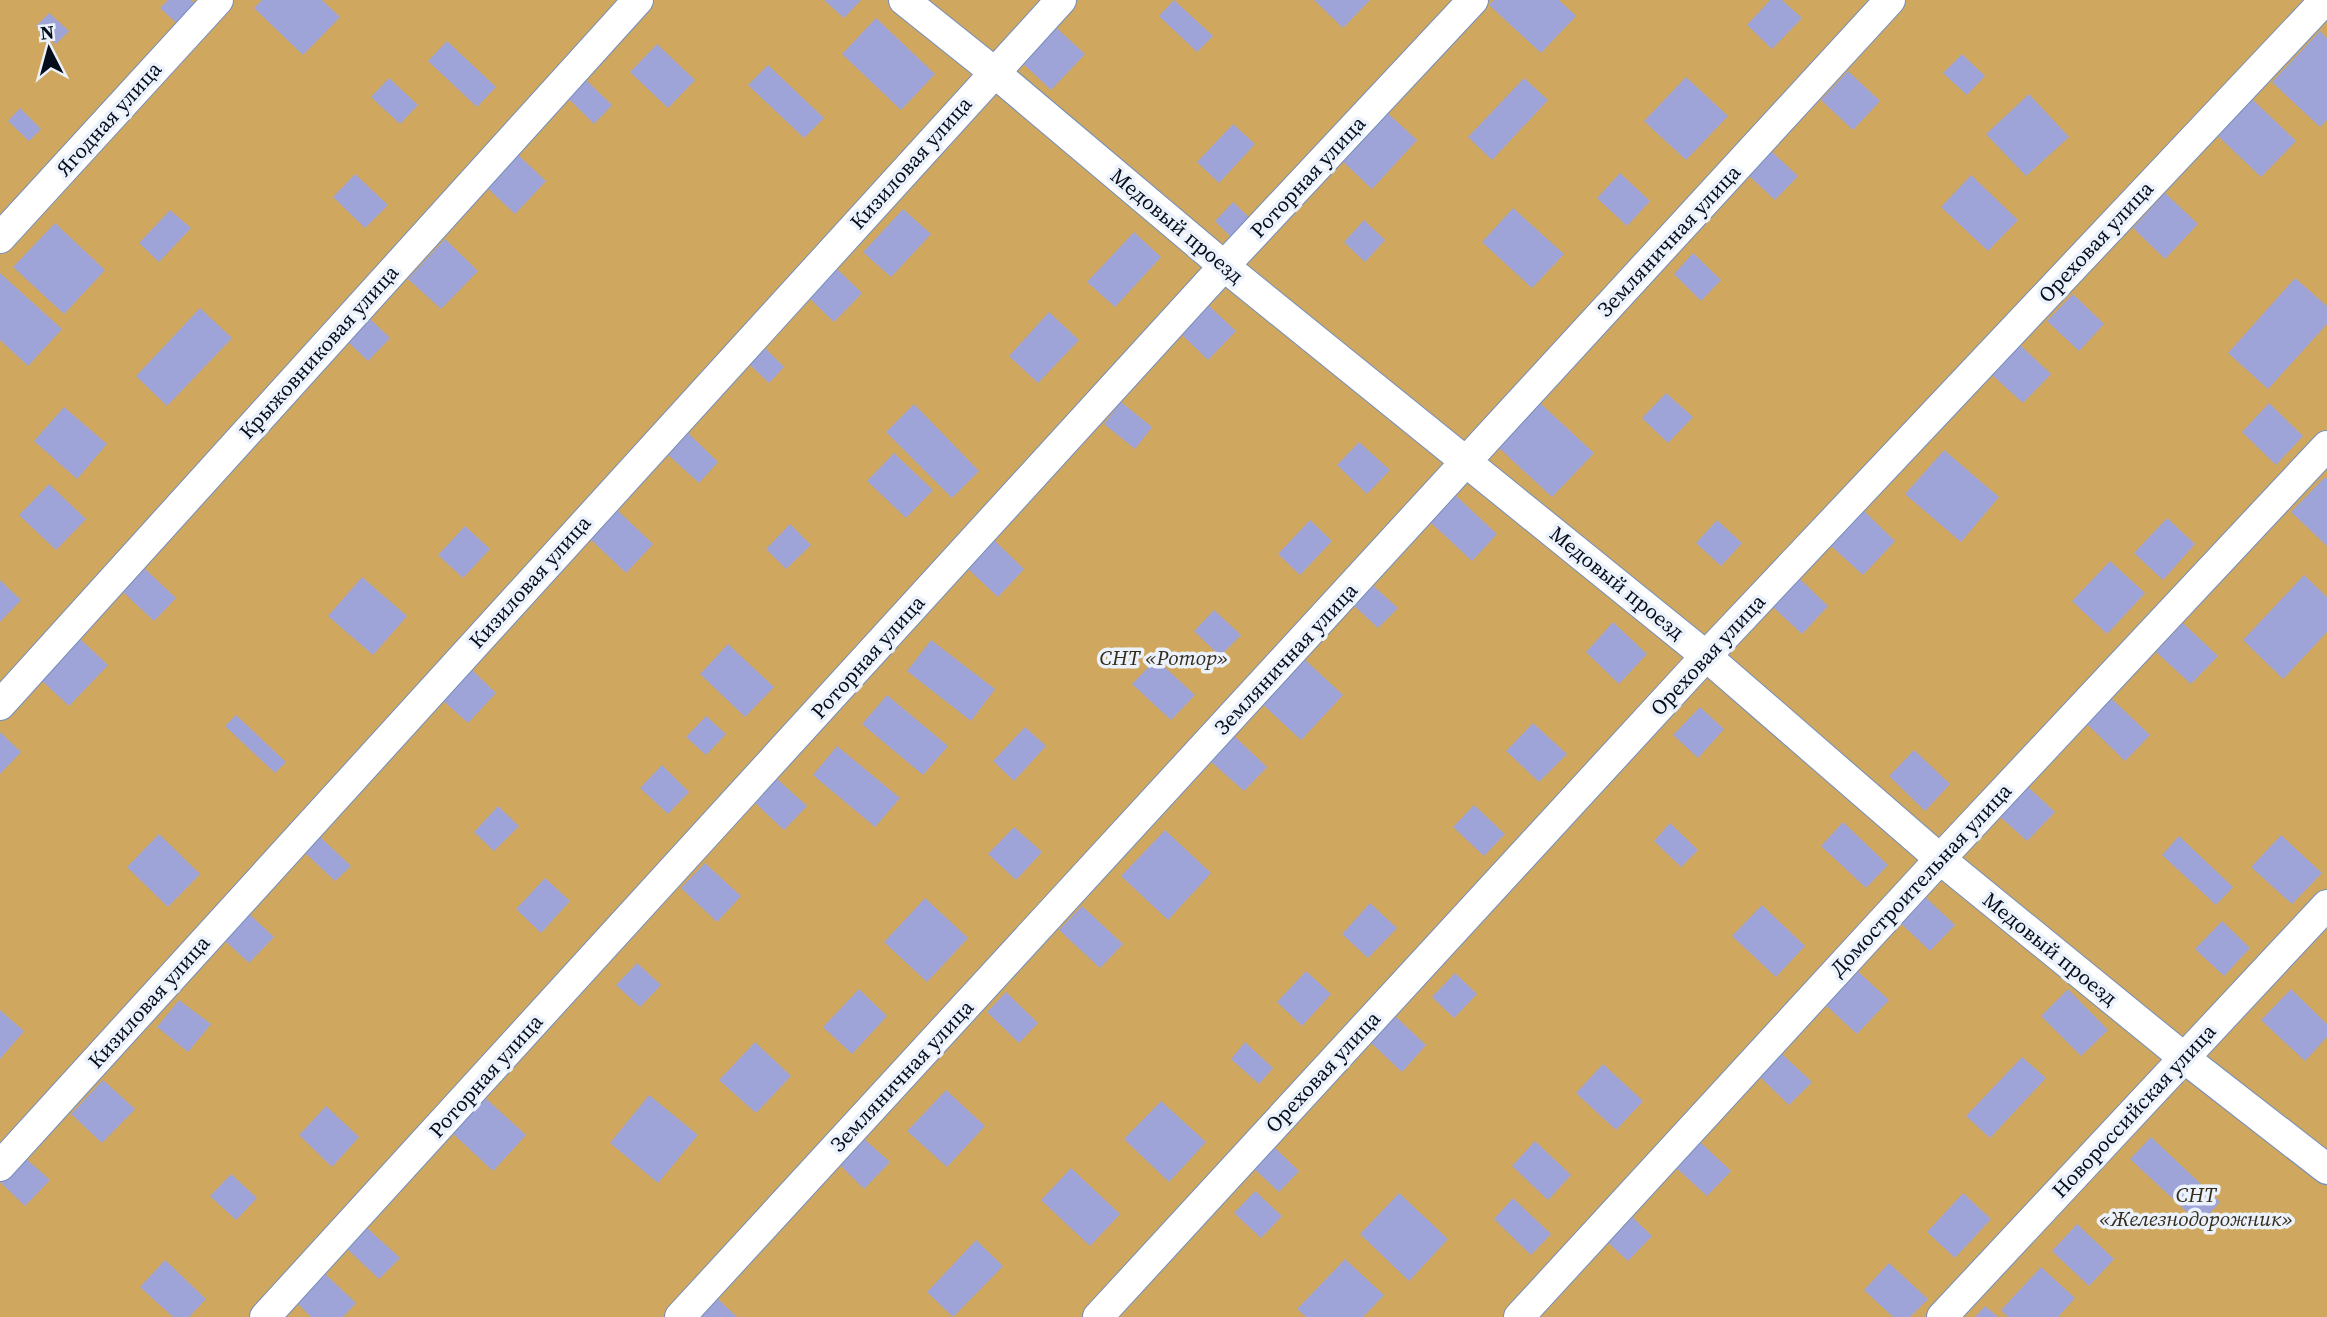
<svg xmlns="http://www.w3.org/2000/svg" width="2327" height="1317" font-family="'Source Serif 4',serif">
	<style>
		.green { fill: #d0a75f }
		.building { fill: #9fa4d8 }
		.lines { fill: none; stroke-linecap: round; stroke-linejoin: round }
		.street-casing { stroke: #738ebb; stroke-width: 32 }
		.street { stroke: #fff; stroke-width: 30 }
		.labels { text-anchor: middle; stroke-width: 7; stroke-linejoin: round; paint-order: stroke }
		.street-label { font-size: 21px; fill: #050d1d; stroke: #ebf2fb }
		.park-label { font-size: 21px; font-style: italic; fill: #352b1a; stroke: #ebf2fb }
	</style>
	<rect width="100%" height="100%" fill="#bad2f8"/>
	<path class="green" d="M0 0H2327V1317H0Z"/>
	<path class="building" d="M168 0H191L201 10 183 29 160 8Z
		M262 0H322L340 17 303 55 254 8Z
		M824 0H861L844 18Z
		M1174 0 1213 36 1197 52 1159 16Z
		M1314 0H1370L1343 28Z
		M1494 0H1559L1576 16 1541 53 1489 5Z
		M1770 0H1782L1802 18 1772 49 1747 25Z
		M49 13 69 31 56 44 36 26Z
		M876 18 935 74 901 110 842 54Z
		M1049 21 1085 54 1051 90 1015 56Z
		M2320 31 2327 38V120L2320 127 2272 82Z
		M447 41 496 87 477 107 428 61Z
		M657 44 695 80 668 108 630 72Z
		M1962 54 1985 76 1967 95 1943 73Z
		M768 65 824 118 804 138 748 85Z
		M1848 71 1880 101 1853 130 1821 100Z
		M1686 77 1728 116 1686 160 1644 121Z
		M389 78 418 105 400 124 371 97Z
		M1524 78 1548 100 1492 160 1468 137Z
		M586 80 612 105 594 124 568 98Z
		M2029 94 2069 137 2026 176 1986 134Z
		M2252 99 2296 141 2261 177 2217 135Z
		M20 108 41 129 29 141 8 121Z
		M1383 109 1417 140 1372 189 1338 157Z
		M1233 124 1255 144 1219 183 1197 162Z
		M1769 149 1798 176 1775 200 1746 173Z
		M515 152 546 181 515 214 484 185Z
		M1620 173 1650 201 1627 226 1597 198Z
		M355 174 388 205 365 228 333 197Z
		M1971 175 2018 220 1988 251 1941 207Z
		M2165 193 2198 224 2165 259 2133 228Z
		M1233 202 1255 223 1237 243 1215 221Z
		M1513 208 1564 254 1532 288 1482 242Z
		M903 209 931 234 891 277 863 252Z
		M170 210 191 228 159 262 139 243Z
		M1364 220 1385 240 1365 262 1344 242Z
		M55 223 105 270 64 314 13 267Z
		M1134 232 1161 257 1115 307 1087 282Z
		M445 239 478 271 441 309 408 279Z
		M1693 253 1721 280 1701 301 1674 274Z
		M830 262 862 293 834 322 802 291Z
		M0 273 62 329 28 366 0 340Z
		M2295 278 2327 306V324L2268 389 2228 353Z
		M2073 294 2104 324 2079 351 2047 321Z
		M1206 303 1236 331 1208 360 1179 332Z
		M200 308 232 338 167 406 136 376Z
		M1049 312 1079 340 1038 383 1009 356Z
		M366 315 390 338 368 361 344 338Z
		M761 344 784 367 769 383 745 360Z
		M2019 344 2051 374 2023 403 1991 374Z
		M1666 393 1693 417 1668 443 1642 418Z
		M1121 402 1152 427 1135 449 1104 424Z
		M1539 402 1594 453 1552 497 1497 446Z
		M2269 403 2303 436 2276 465 2242 432Z
		M914 404 979 471 952 498 886 432Z
		M64 407 107 444 77 479 34 441Z
		M685 430 718 462 699 483 664 451Z
		M1359 442 1390 470 1367 494 1337 465Z
		M1944 450 1999 497 1961 542 1905 494Z
		M894 453 933 490 906 518 867 481Z
		M2325 477 2327 479V546L2291 512Z
		M49 484 86 519 56 550 19 515Z
		M1453 493 1497 534 1472 561 1428 520Z
		M612 505 653 544 626 573 584 533Z
		M1862 509 1895 541 1863 575 1829 544Z
		M2167 518 2195 544 2163 580 2134 553Z
		M1310 520 1332 541 1300 575 1278 554Z
		M1717 520 1742 543 1721 566 1696 543Z
		M790 524 811 545 786 569 766 549Z
		M465 526 490 549 463 578 438 555Z
		M994 540 1024 569 998 597 967 568Z
		M2110 561 2145 593 2107 634 2072 601Z
		M144 568 176 598 154 621 122 591Z
		M2304 575 2327 597V632L2283 679 2243 640Z
		M362 577 407 616 373 655 328 616Z
		M1800 579 1828 606 1802 634 1773 607Z
		M0 580 21 600 0 622Z
		M1369 582 1398 608 1378 628 1350 602Z
		M1214 610 1241 635 1220 656 1194 631Z
		M1613 622 1647 654 1619 684 1586 652Z
		M2183 623 2218 656 2191 684 2156 652Z
		M77 636 108 665 69 706 38 677Z
		M931 640 995 689 971 721 907 671Z
		M728 644 774 687 745 717 700 674Z
		M1301 656 1343 695 1301 740 1259 701Z
		M1156 659 1195 695 1171 720 1132 684Z
		M468 666 496 693 468 723 439 697Z
		M887 695 948 746 923 775 862 724Z
		M2111 698 2150 735 2125 761 2087 724Z
		M1700 707 1724 729 1698 758 1673 735Z
		M236 715 286 762 275 773 225 726Z
		M706 716 726 734 706 755 686 737Z
		M1533 723 1567 754 1539 782 1506 751Z
		M1025 727 1046 746 1014 781 993 761Z
		M0 732 21 752 0 774Z
		M1232 734 1267 767 1244 791 1208 759Z
		M837 746 900 798 875 827 813 775Z
		M1914 750 1950 784 1925 811 1889 776Z
		M662 765 689 792 668 814 640 788Z
		M774 776 807 806 784 830 752 800Z
		M2025 784 2055 812 2027 841 1997 814Z
		M1474 805 1505 834 1484 856 1453 827Z
		M498 806 519 826 494 851 474 832Z
		M1843 822 1888 865 1866 888 1821 846Z
		M1670 823 1698 850 1681 867 1654 841Z
		M1014 827 1042 852 1016 880 988 854Z
		M1165 830 1211 873 1168 920 1121 876Z
		M159 834 200 874 168 907 127 867Z
		M317 834 351 866 335 881 302 850Z
		M2281 835 2322 873 2292 904 2251 867Z
		M2179 836 2233 887 2216 905 2162 855Z
		M705 863 741 896 717 922 681 888Z
		M545 878 570 901 541 933 516 909Z
		M1919 891 1955 925 1930 951 1894 917Z
		M925 898 968 938 927 982 884 942Z
		M1370 903 1397 928 1368 958 1342 934Z
		M1762 905 1805 946 1776 977 1732 936Z
		M1082 906 1123 944 1100 968 1059 930Z
		M247 912 274 937 249 963 222 938Z
		M2222 921 2250 948 2224 976 2195 949Z
		M637 963 661 985 640 1007 616 985Z
		M1851 965 1889 1000 1857 1034 1819 999Z
		M1306 971 1331 994 1302 1026 1277 1002Z
		M1455 973 1477 994 1454 1018 1432 997Z
		M859 989 887 1016 852 1054 823 1027Z
		M2068 989 2108 1030 2081 1056 2041 1016Z
		M2291 989 2327 1024V1037L2305 1061 2261 1020Z
		M1006 992 1038 1023 1019 1043 987 1012Z
		M179 1000 211 1024 188 1052 157 1027Z
		M0 1010 24 1031 0 1059Z
		M1394 1015 1426 1045 1402 1072 1369 1041Z
		M755 1042 791 1076 756 1113 719 1080Z
		M1245 1042 1273 1068 1259 1084 1231 1059Z
		M1781 1053 1812 1082 1789 1105 1759 1076Z
		M2022 1057 2046 1078 1990 1138 1966 1116Z
		M1603 1064 1643 1101 1616 1130 1576 1093Z
		M103 1080 135 1109 102 1143 71 1114Z
		M946 1090 985 1126 947 1167 907 1131Z
		M481 1094 526 1135 493 1171 448 1129Z
		M649 1095 698 1135 658 1183 610 1143Z
		M1161 1101 1206 1142 1169 1182 1124 1139Z
		M326 1106 359 1137 332 1167 299 1135Z
		M862 1137 890 1162 864 1189 838 1163Z
		M2151 1137 2220 1202 2200 1224 2130 1159Z
		M1697 1139 1731 1171 1707 1196 1673 1165Z
		M1268 1141 1299 1171 1279 1192 1248 1163Z
		M1535 1141 1571 1175 1548 1200 1512 1166Z
		M23 1156 50 1180 25 1206 0 1182Z
		M1071 1168 1120 1214 1090 1246 1041 1200Z
		M231 1174 257 1198 236 1220 210 1196Z
		M1255 1191 1282 1216 1261 1238 1234 1213Z
		M1399 1193 1448 1239 1409 1281 1360 1234Z
		M1963 1193 1991 1219 1955 1258 1927 1232Z
		M1513 1198 1551 1234 1531 1255 1494 1219Z
		M1628 1213 1652 1236 1628 1261 1604 1239Z
		M2077 1224 2114 1259 2089 1286 2052 1251Z
		M364 1225 400 1258 379 1279 344 1246Z
		M976 1240 1003 1266 953 1317 927 1292Z
		M1345 1259 1384 1295 1363 1317H1306L1297 1309Z
		M165 1260 206 1299 189 1317H173L140 1287Z
		M1889 1263 1928 1299 1910 1317H1893L1864 1290Z
		M2041 1267 2075 1298 2058 1317H2008L2001 1310Z
		M322 1271 356 1303 343 1317H311L294 1300Z
		M718 1299 737 1317H701Z
		M1985 1306 1998 1317H1975Z"/>
	<g class="lines">
		<defs>
			<path id="street" d="M904 0 994 72 1224 266 1706 656 1940 859 2183 1057 2327 1169
				M0 238 218 0
				M0 705 638 0
				M0 1166 1061 0
				M265 1317 1224 266 1473 0
				M680 1317 1890 0
				M1098 1317 1706 656 2325 0
				M1519 1317 1940 859 2327 446
				M1942 1317 2327 905"/>
		</defs>
		<use href="#street" class="street-casing"/>
		<use href="#street" class="street"/>
	</g>
	<g class="labels">
		<g class="street-label">
			<text transform="translate(109 119) rotate(-48)" y="7">Ягодная улица</text>
			<text transform="translate(911 163) rotate(-48)" y="7">Кизиловая улица</text>
			<text transform="translate(1308 177) rotate(-47)" y="7">Роторная улица</text>
			<text transform="translate(1177 226) rotate(40)" y="7">Медовый проезд</text>
			<text transform="translate(1669 241) rotate(-47)" y="7">Земляничная улица</text>
			<text transform="translate(2096 242) rotate(-47)" y="7">Ореховая улица</text>
			<text transform="translate(319 352) rotate(-48)" y="7">Крыжовниковая улица</text>
			<text transform="translate(530 582) rotate(-48)" y="7">Кизиловая улица</text>
			<text transform="translate(1617 583) rotate(39)" y="7">Медовый проезд</text>
			<text transform="translate(1708 655) rotate(-47)" y="7">Ореховая улица</text>
			<text transform="translate(868 657) rotate(-48)" y="7">Роторная улица</text>
			<text transform="translate(1286 659) rotate(-47)" y="7">Земляничная улица</text>
			<text transform="translate(1921 880) rotate(-47)" y="7">Домостроительная улица</text>
			<text transform="translate(2050 949) rotate(39)" y="7">Медовый проезд</text>
			<text transform="translate(149 1002) rotate(-48)" y="7">Кизиловая улица</text>
			<text transform="translate(1323 1072) rotate(-47)" y="7">Ореховая улица</text>
			<text transform="translate(486 1076) rotate(-48)" y="7">Роторная улица</text>
			<text transform="translate(902 1076) rotate(-47)" y="7">Земляничная улица</text>
			<text transform="translate(2134 1111) rotate(-47)" y="7">Новороссийская улица</text>
		</g>
		<g class="park-label">
			<text x="1164" y="665">СНТ «Ротор»</text>
			<text x="2196" y="1202">СНТ<tspan x="2196" dy="24">«Железнодорожник»</tspan></text>
		</g>
	</g>
	<g transform="translate(49 49) rotate(354)" stroke="#ebf2fb" stroke-width="5" paint-order="stroke">
	<path d="M0-5L12 26L0 18L-12 26Z" fill="#050d1d"/>
	<text y="-10" font-size="19" font-weight="bold" text-anchor="middle" fill="#050d1d">N</text>
	</g>
</svg>
